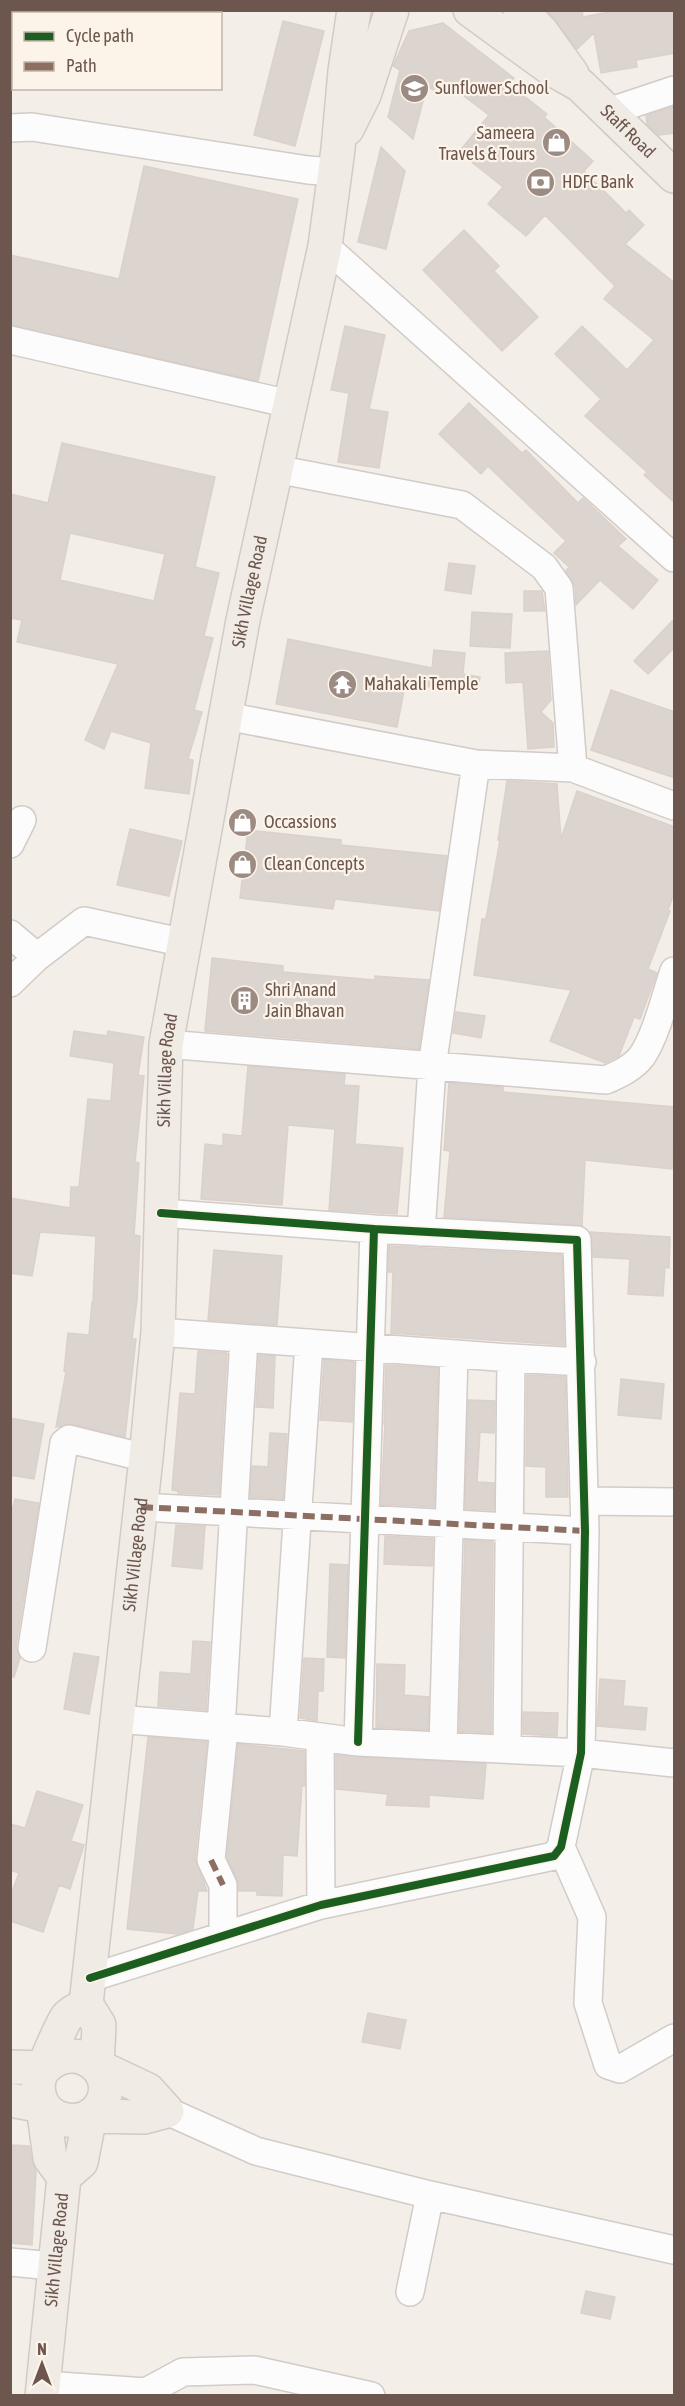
<svg xmlns="http://www.w3.org/2000/svg" width="685" height="2406" font-family="'Asap Condensed',sans-serif">
	<style>
		.building { fill: #dcd4ce; stroke: #dbd1cb; stroke-width: 1.5; fill-rule: evenodd }
		.lines { fill: none; stroke-linecap: round; stroke-linejoin: round }
		.minor-casing { stroke: #d2cbc7; stroke-width: 30 }
		.major-casing { stroke: #d3cac6; stroke-width: 36 }
		.minor { stroke: #fdfcfc; stroke-width: 27 }
		.major { stroke: #f0ebe5; stroke-width: 33 }
		.quiet { stroke: #8d6e63; stroke-width: 6; stroke-dasharray: 12 6; stroke-linecap: butt }
		.cycleway-casing { stroke: #fcf3e9; stroke-width: 11 }
		.cycleway { stroke: #1b5e20; stroke-width: 8 }
		.labels { text-anchor: middle; stroke-width: 4.5; stroke-linejoin: round; paint-order: stroke }
		.poi-label { font-size: 18px; fill: #6d564d; stroke: #fcf3e9; text-anchor: start }
		.street-label { font-size: 18px; fill: #6d564d; stroke: #fcf3e9 }
	</style>
	<rect width="100%" height="100%" fill="#f3eee8"/>
	<path class="building" d="M547 10H582L583 17 619 10H675V53L636 60 637 67 601 73 594 33 577 49Z
		M283 21 324 31 295 146 254 135Z
		M443 23 514 78 509 84 547 114 544 117 593 161 584 171 626 213 629 210 644 225 625 244 675 283V503L644 475 647 472 585 416 601 399 555 354 582 326 627 370 654 340 604 299 615 286 545 215 526 236 488 204 503 187 459 152 489 115 444 81 437 92 427 86 413 139 388 117 400 70 393 66 409 31Z
		M675 106V133L659 135 647 124 646 116Z
		M381 147 405 171 386 249 358 242Z
		M144 166 298 199 258 381 10 325V255L119 279Z
		M464 230 499 266 494 271 538 317 502 351 423 270Z
		M345 326 385 335 369 409 388 412 379 468 338 462 349 393 331 390Z
		M469 403 522 453 526 450 578 503 583 498 626 539 618 546 658 580 633 609 600 580 576 605 575 586 566 571 569 567 554 553 566 541 488 466 481 474 439 434Z
		M62 443 215 477 195 567 219 573 204 636 213 638 194 710 202 712 188 759 193 760 189 794 145 788 151 743 111 731 104 749 85 740 118 664 17 642 22 620 10 618V494L48 503ZM70 533 165 554 154 601 60 580Z
		M449 563 475 566 471 594 445 590Z
		M524 591H542L545 611H524Z
		M472 612 512 614 510 648 470 646Z
		M675 618V647L648 674 634 661Z
		M288 639 432 668 434 650 465 653 463 674 480 677 478 690 405 685 397 727 276 704Z
		M548 651 551 700 541 712 553 723 554 747 528 749 523 682 506 683 505 653Z
		M611 690 675 712V778L591 750Z
		M507 781 557 784 561 839 577 791 675 827V891L668 910 670 911 648 969 657 973 640 1019 634 1017 619 1056 605 1063 550 1041 571 990 474 975 482 919H486L500 840H498Z
		M130 829 182 841 169 896 117 885Z
		M248 830 341 840V845L447 856 439 911 335 899 333 909 240 898Z
		M212 958 283 966V972L375 980V976L429 980 419 1049 205 1031Z
		M456 1012 485 1016 481 1038 453 1033Z
		M74 1031 107 1036 108 1031 144 1037 138 1075 144 1076 135 1162 139 1163 134 1235 140 1236 137 1300 132 1339H136L125 1437 73 1424 56 1427 66 1372 64 1371 68 1333 89 1335 92 1302H93L96 1236 40 1232 32 1276 10 1273V1198L70 1208 71 1187H79L88 1099 111 1101 114 1063 70 1056Z
		M248 1066 345 1074 344 1085 359 1086 355 1144 403 1148 397 1214 329 1210 335 1129 288 1125 282 1205 201 1199 205 1144 223 1146V1134L242 1136Z
		M449 1083 503 1087V1092L675 1107 672 1169 585 1160 582 1226 444 1217 450 1151 444 1150Z
		M590 1232 670 1237 669 1268 665 1267 663 1296 628 1294 630 1259 593 1257Z
		M389 1246 562 1255 564 1345 391 1333 393 1272H388Z
		M214 1250 282 1256 277 1325 208 1320Z
		M198 1351 227 1353 219 1495 178 1493V1491L172 1490 180 1393 195 1394Z
		M259 1355 275 1356 273 1408 256 1407Z
		M324 1360 354 1362 352 1422 320 1420Z
		M386 1365 438 1368 434 1507 381 1504 385 1424H384Z
		M527 1375 565 1377 568 1497H546V1467L526 1466Z
		M621 1379 664 1384 661 1419 618 1415Z
		M468 1400 495 1401 494 1433 480 1432 477 1482 494 1483V1510L465 1509Z
		M10 1418 44 1424 34 1479 10 1475Z
		M270 1433 287 1434 283 1499 250 1497 252 1466 268 1467Z
		M15 1499 39 1503 16 1646 20 1658 14 1677H10V1519Z
		M176 1525 205 1526 202 1569 172 1566Z
		M385 1536 433 1539 432 1566 384 1564Z
		M465 1540 493 1542 491 1733 459 1731Z
		M330 1564 348 1565 345 1658 327 1657Z
		M193 1641 210 1642 206 1710 158 1706 160 1672 191 1674Z
		M74 1653 99 1657 89 1714 64 1709Z
		M304 1658 324 1659 323 1691H318L317 1721 300 1718Z
		M377 1664 405 1665 404 1695 429 1697 428 1730 376 1727Z
		M600 1679 625 1681 623 1706 647 1708 645 1730 597 1726Z
		M523 1712 558 1713 557 1736 523 1734Z
		M148 1737 207 1742 195 1858 207 1891H198L193 1929 177 1934 127 1929Z
		M238 1744 304 1751 305 1786H302L297 1856 283 1855 282 1896 257 1895V1891H239L237 1879 227 1857Z
		M336 1755 486 1764 483 1799 429 1795V1807L386 1805 388 1794 336 1789Z
		M37 1791 83 1805 71 1841 84 1845 70 1889 59 1885 43 1932 10 1921V1897L19 1873 10 1870V1824L25 1828Z
		M368 2013 406 2020 400 2049 362 2042Z
		M10 2145 29 2146 32 2161 36 2171 32 2245 10 2243Z
		M586 2291 615 2297 610 2319 581 2313Z"/>
	<g class="lines">
		<defs>
			<path id="minor" d="M10 15 19 10
				M608 112 674 90
				M10 128 32 127 308 170 334 172
				M325 246 674 558
				M10 340 290 404
				M276 469 462 505 544 567 559 588 573 768
				M226 716 476 764 573 768 674 806
				M10 844 22 820
				M10 934 37 957
				M10 983 37 957 84 921 185 943
				M166 1044 606 1080C619 1074 633 1068 642 1056 656 1036 666 994 674 971
				M161 1213 374 1229 358 1742
				M421 1232 432 1067 476 764
				M158 1332 511 1358 582 1362
				M584 1501 674 1502
				M141 1507 585 1531
				M32 1648 64 1443 69 1439 146 1458
				M116 1719 283 1732 358 1742 581 1753 674 1763
				M221 1728 244 1339
				M283 1732 309 1343
				M320 1738 321 1905
				M443 1746 454 1354
				M507 1749 511 1358
				M561 1847 592 1917 588 2003 608 2065 620 2069 674 2038
				M223 1936V1885L211 1860 224 1728
				M90 1978 321 1905 554 1856 561 1847 581 1753 585 1531 577 1240 374 1229
				M167 2111 256 2151 430 2195 674 2250
				M10 2262 53 2266
				M410 2292 430 2195
				M44 2385 146 2392 145 2396
				M146 2392 183 2372 254 2370 371 2396"/>
			<g id="major">
				<path id="s1" d="M470 10 550 68 580 85 674 176"/>
				<path d="M520 10 541 31 572 74"/>
				<path d="M347 129 364 95 392 10"/>
				<path id="s2" d="M86 2004 146 1458 158 1332 166 1044 243 620 325 246 338 149 345 71 354 10"/>
				<path d="M10 2067 45 2068C78 2035 125 2077 97 2110 79 2129 44 2121 39 2094 38 2089 38 2082 40 2076 44 2066 62 2023 67 2017 71 2012 81 2008 86 2004"/>
				<path d="M10 2100 43 2106 50 2158 64 2177"/>
				<path d="M64 2177 81 2162 90 2116 144 2117 167 2111 148 2090 97 2066 99 2025 86 2004"/>
				<path id="s3" d="M42 2396 64 2177"/>
			</g>
		</defs>
		<use href="#minor" class="minor-casing"/>
		<use href="#major" class="major-casing"/>
		<use href="#minor" class="minor"/>
		<use href="#major" class="major"/>
		<path class="quiet" d="M141 1507 585 1531
			M211 1860 223 1885"/>
		<defs>
			<path id="cycleway" d="M161 1213 374 1229 358 1742
				M90 1978 321 1905 554 1856 561 1847 581 1753 585 1531 577 1240 374 1229"/>
		</defs>
		<use href="#cycleway" class="cycleway-casing"/>
		<use href="#cycleway" class="cycleway"/>
	</g>
	<defs>
		<symbol id="school-disc" viewBox="-11 -11 22 22"><circle r="9.5" fill="#9c8b83" stroke="#fcf3e9"/><path d="M0-5L7-2L0 1L-7-2ZM-4 1L0 2.5L4 1V4Q0 6-4 4Z" fill="#fff"/></symbol>
		<symbol id="shop-disc" viewBox="-11 -11 22 22"><circle r="9.5" fill="#9c8b83" stroke="#fcf3e9"/><path d="M-5-2.5h2.3a2.7 3.5 0 0 1 5.4 0H5L5.5 6h-11ZM-1.5-2.5h3a1.5 2.3 0 0 0-3 0Z" fill="#fff"/></symbol>
		<symbol id="bank-disc" viewBox="-11 -11 22 22"><circle r="9.5" fill="#9c8b83" stroke="#fcf3e9"/><path d="M-6-4H6V4H-6ZM0-2.3a2.3 2.3 0 1 0 0 4.6a2.3 2.3 0 1 0 0-4.6Z" fill="#fff"/></symbol>
		<symbol id="temple-disc" viewBox="-11 -11 22 22"><circle r="9.5" fill="#9c8b83" stroke="#fcf3e9"/><path d="M0-6L5-2H3V0L6.5 2.5H4V6H1.5V3h-3V6H-4V2.5H-6.5L-3 0V-2H-5Z" fill="#fff"/></symbol>
		<symbol id="building-disc" viewBox="-11 -11 22 22"><circle r="9.5" fill="#9c8b83" stroke="#fcf3e9"/><path d="M-4-6H4V6H1V3H-1V6H-4ZM-2.5-4.3h1.7v1.8h-1.7ZM.8-4.3h1.7v1.8H.8ZM-2.5-1h1.7V.8h-1.7ZM.8-1h1.7V.8H.8Z" fill="#fff"/></symbol>
	</defs>
	<g fill-rule="evenodd">
		<use href="#school-disc" x="398" y="72" width="33" height="33"/>
		<use href="#shop-disc" x="540" y="126" width="33" height="33"/>
		<use href="#bank-disc" x="524" y="166" width="33" height="33"/>
		<use href="#temple-disc" x="326" y="668" width="33" height="33"/>
		<use href="#shop-disc" x="226" y="806" width="33" height="33"/>
		<use href="#shop-disc" x="226" y="848" width="33" height="33"/>
		<use href="#building-disc" x="228" y="984" width="33" height="33"/>
	</g>
	<g class="labels">
		<g class="poi-label">
			<text x="435" y="94">Sunflower School</text>
			<text x="535" y="139" text-anchor="end">Sameera<tspan x="535" dy="21">Travels &amp; Tours</tspan></text>
			<text x="562" y="188">HDFC Bank</text>
			<text x="364" y="690">Mahakali Temple</text>
			<text x="264" y="828">Occassions</text>
			<text x="264" y="870">Clean Concepts</text>
			<text x="265" y="996">Shri Anand<tspan x="265" dy="21">Jain Bhavan</tspan></text>
		</g>
		<g class="street-label">
			<text dy="6" stroke="none"><textPath href="#s1" startOffset="200">Staff Road</textPath></text>
			<text dy="6" stroke="none"><textPath href="#s2" startOffset="1424">Sikh Village Road</textPath></text>
			<text dy="6" stroke="none"><textPath href="#s2" startOffset="938">Sikh Village Road</textPath></text>
			<text dy="6" stroke="none"><textPath href="#s2" startOffset="452">Sikh Village Road</textPath></text>
			<text dy="6" stroke="none"><textPath href="#s3" startOffset="147">Sikh Village Road</textPath></text>
		</g>
	</g>
	<rect width="685" height="2406" fill="none" stroke="#6d564d" stroke-width="24"/>
	<rect x="12" y="12" width="210" height="78" fill="#fcf3e9" stroke="#c3b4ab" stroke-width="1.5"/>
	<rect x="24" y="32" width="30" height="9" fill="#1b5e20" stroke="#c3b4ab" stroke-width="1.5"/>
	<text x="66" y="42" font-size="18" fill="#6d564d">Cycle path</text>
	<rect x="24" y="62" width="30" height="9" fill="#8d6e63" stroke="#c3b4ab" stroke-width="1.5"/>
	<text x="66" y="72" font-size="18" fill="#6d564d">Path</text>
	<g transform="translate(42 2364)" stroke="#fcf3e9" stroke-width="4.5" paint-order="stroke">
	<path d="M0-4.5L10 22L0 15L-10 22Z" fill="#6d564d"/>
	<text y="-9" font-size="16" font-weight="bold" text-anchor="middle" fill="#6d564d">N</text>
	</g>
</svg>
